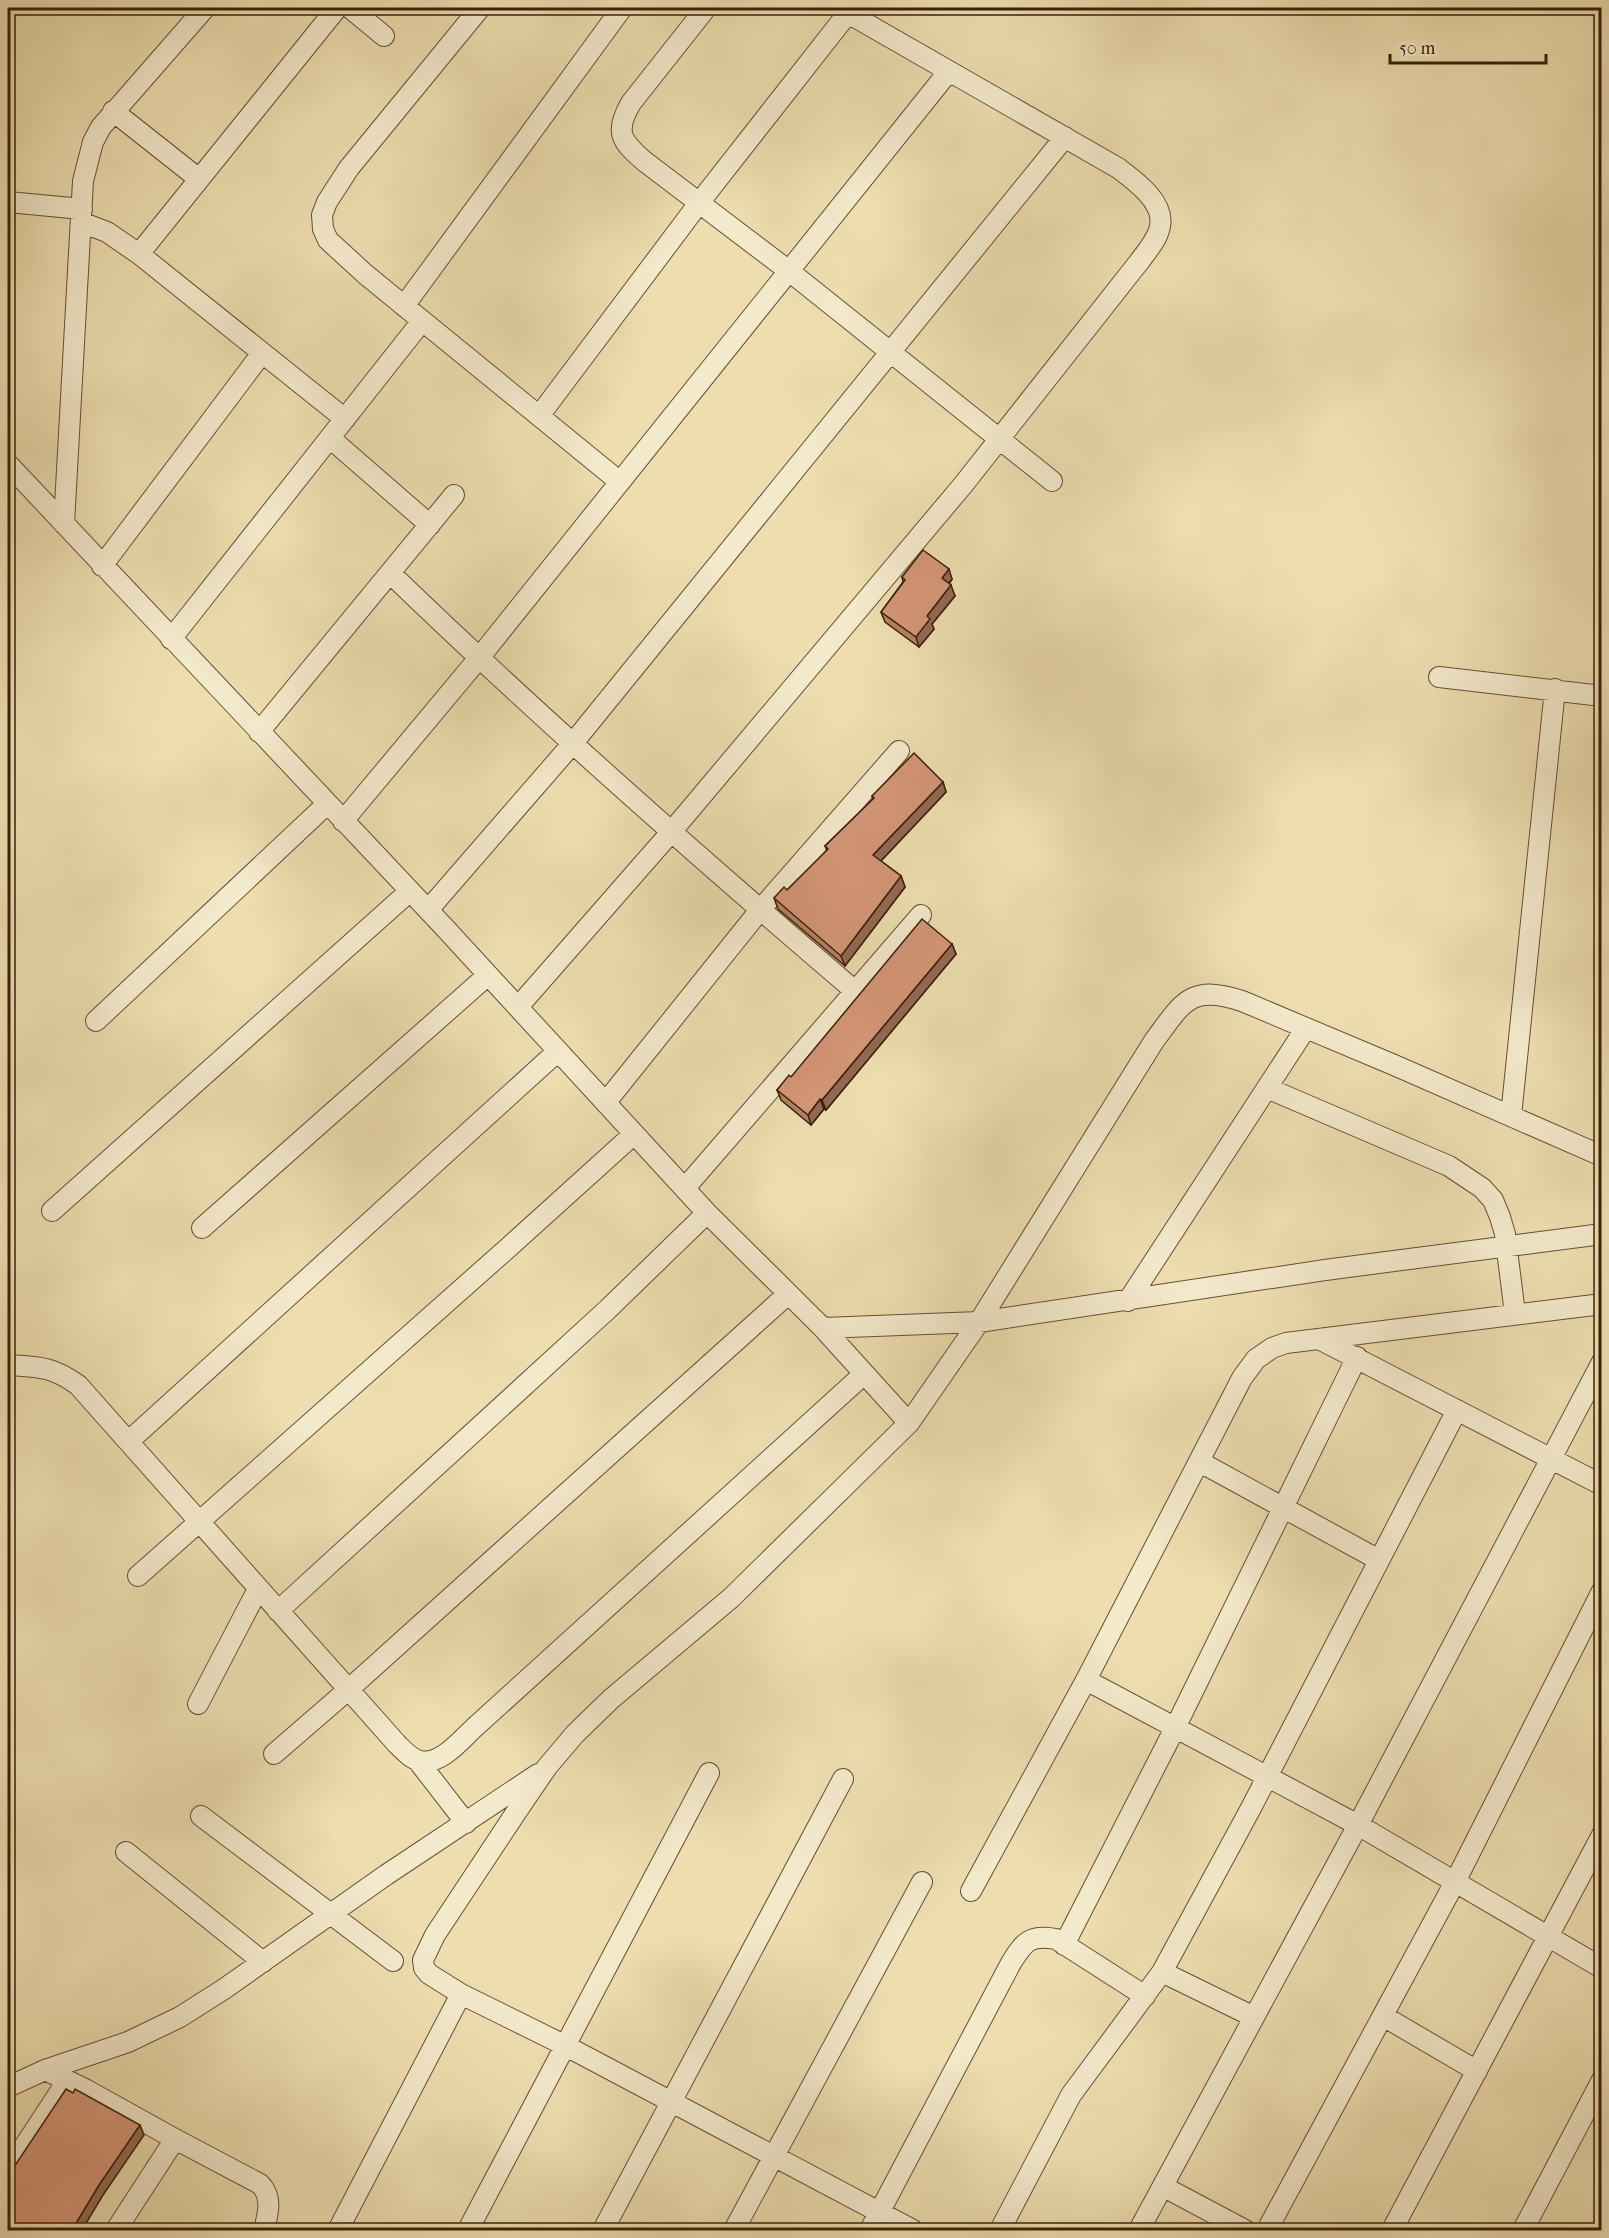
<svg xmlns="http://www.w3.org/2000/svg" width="1609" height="2238" font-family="'IM FELL French Canon',serif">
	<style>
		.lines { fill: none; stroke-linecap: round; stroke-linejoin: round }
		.street-casing { stroke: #664f33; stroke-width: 22 }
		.street { stroke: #f3e9cb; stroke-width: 20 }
		.wall { fill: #b68166; stroke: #39200a; stroke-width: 1.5 }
		.shaded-wall { fill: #946953; stroke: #39200a; stroke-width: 1.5 }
		.building { fill: #d49677; stroke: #39200a; stroke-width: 1.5 }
	</style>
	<rect width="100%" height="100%" fill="#edddaf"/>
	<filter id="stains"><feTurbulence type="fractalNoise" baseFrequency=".00333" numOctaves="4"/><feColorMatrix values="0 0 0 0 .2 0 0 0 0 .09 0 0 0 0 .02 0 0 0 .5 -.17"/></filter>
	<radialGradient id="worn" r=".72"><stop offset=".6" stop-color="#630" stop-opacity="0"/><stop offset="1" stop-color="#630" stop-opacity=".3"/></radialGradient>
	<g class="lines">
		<defs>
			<path id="street" d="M350 8 384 36
				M480 8 349 168 327 202 322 215 323 229 328 240 365 274 620 482
				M706 8 631 103C614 132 621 141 644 161L789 271 1052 481
				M113 111 199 179
				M8 202 82 209
				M81 222 107 232 139 254 345 419
				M139 254 337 8
				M404 306 622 8
				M539 416 699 203 848 13
				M330 438 430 525
				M8 464 445 928 707 1213 823 1328 909 1423 731 1598 611 1699 575 1734 547 1767 517 1811 435 1935 423 1960 424 1968 429 1974 461 1994 566 2046 913 2230
				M64 524 83 181 93 142 101 127 205 8
				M102 566 262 353
				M390 573C540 718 697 856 855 991
				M171 639 422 321
				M1439 677 1602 696
				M259 732 454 495
				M343 821 479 658 949 71
				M428 910 573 743 1065 137
				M518 1007 672 831 963 485 1139 262C1147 251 1158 239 1160 226 1165 202 1134 180 1118 168L839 8
				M96 1021 327 804
				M1267 1088 1449 1166 1482 1188 1493 1200 1500 1217 1505 1234 1515 1314
				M606 1102 760 910 899 751
				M1511 1116 1555 689
				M685 1188 921 915
				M52 1211 410 891
				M202 1228 488 975
				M1128 1301 1306 1028
				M823 1328 979 1322 1325 1270 1602 1234
				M1319 1339 1602 1485
				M8 1365C38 1367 52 1366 78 1385L397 1744C404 1751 411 1759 420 1761 440 1766 462 1739 475 1727L864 1374
				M909 1423 979 1322 1154 1041C1183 1002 1190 984 1242 1001L1394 1065 1602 1156
				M129 1441 558 1051
				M1200 1462 1379 1560
				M138 1576 509 1247 634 1134
				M278 1611 608 1309 707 1213
				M1086 1680 1358 1825 1602 1362
				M198 1704 258 1589
				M274 1754 349 1689 788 1294
				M418 1761 466 1823
				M201 1816 393 1961
				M126 1852 263 1962
				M971 1891 1086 1680 1242 1378 1256 1359 1272 1348 1286 1343 1602 1304
				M1064 1945 1176 1726 1357 1357
				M1162 1972 1254 2017
				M1383 2016 1477 2071
				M45 2070 85 2089 175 2139 260 2184C273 2197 268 2214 264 2230
				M8 2087 45 2070 128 2042 180 2017 224 1989 386 1875 538 1774
				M8 2171 67 2081
				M1164 2187 1245 2230
				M116 2230 175 2139
				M338 2230 461 1994
				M468 2230 709 1773
				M603 2230 843 1779
				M734 2230 922 1882
				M870 2230 1011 1963C1024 1942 1030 1934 1056 1939L1145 1996
				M1000 2230 1071 2095 1162 1972 1251 1808 1457 1410
				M1139 2230 1358 1825 1602 1968
				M1267 2230 1455 1882 1602 1591
				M1392 2230 1602 1835
				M1523 2230 1602 2080"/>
		</defs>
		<use href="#street" class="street-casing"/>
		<use href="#street" class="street"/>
	</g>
	<path class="wall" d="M902 577 952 579 949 584 955 596 932 624 934 629 919 647 885 622 881 612 903 582Z
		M943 782 946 792 881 861 901 876 905 887 845 966 778 909 774 898 787 890 827 851 825 846 873 799 872 796Z
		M952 944 956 954 826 1110 824 1109 811 1125 781 1100 777 1090 791 1077Z"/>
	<path class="shaded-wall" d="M949 569 952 579 945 589 942 578Z
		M951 585 955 596 932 624 934 629 919 647 916 637 927 616Z
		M943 782 946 792 877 865 873 855Z
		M901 876 905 887 845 966 841 956Z
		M952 944 956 954 826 1110 822 1100Z
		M820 1099 824 1109 811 1125 808 1115Z
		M140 2125 144 2135 103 2195 82 2230H72L99 2185Z"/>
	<path class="building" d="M923 550 949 569 942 578 951 585 927 616 930 619 916 637 881 612 905 580 902 577Z
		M914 753 943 782 873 855 901 876 841 956 774 898 784 887 787 890 828 849 825 846 874 798 872 796Z
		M922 919 952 944 822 1100 820 1099 808 1115 777 1090 789 1075 791 1077Z
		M66 2089 73 2093 75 2089 140 2125 99 2185 72 2230H8V2173L14 2167Z"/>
	<rect width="1609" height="2238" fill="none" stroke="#edddaf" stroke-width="30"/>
	<rect x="9" y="9" width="1591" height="2220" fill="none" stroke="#39200a" stroke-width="3"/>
	<rect x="15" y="15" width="1579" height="2208" fill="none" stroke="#39200a" stroke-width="1.5"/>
	<path d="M1390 54v9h156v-9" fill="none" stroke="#39200a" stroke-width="3"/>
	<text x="1399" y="54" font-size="18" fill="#39200a" stroke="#f3e9cb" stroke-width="4.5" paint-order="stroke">50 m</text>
	<rect width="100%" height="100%" filter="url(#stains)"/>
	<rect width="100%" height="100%" fill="url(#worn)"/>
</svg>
